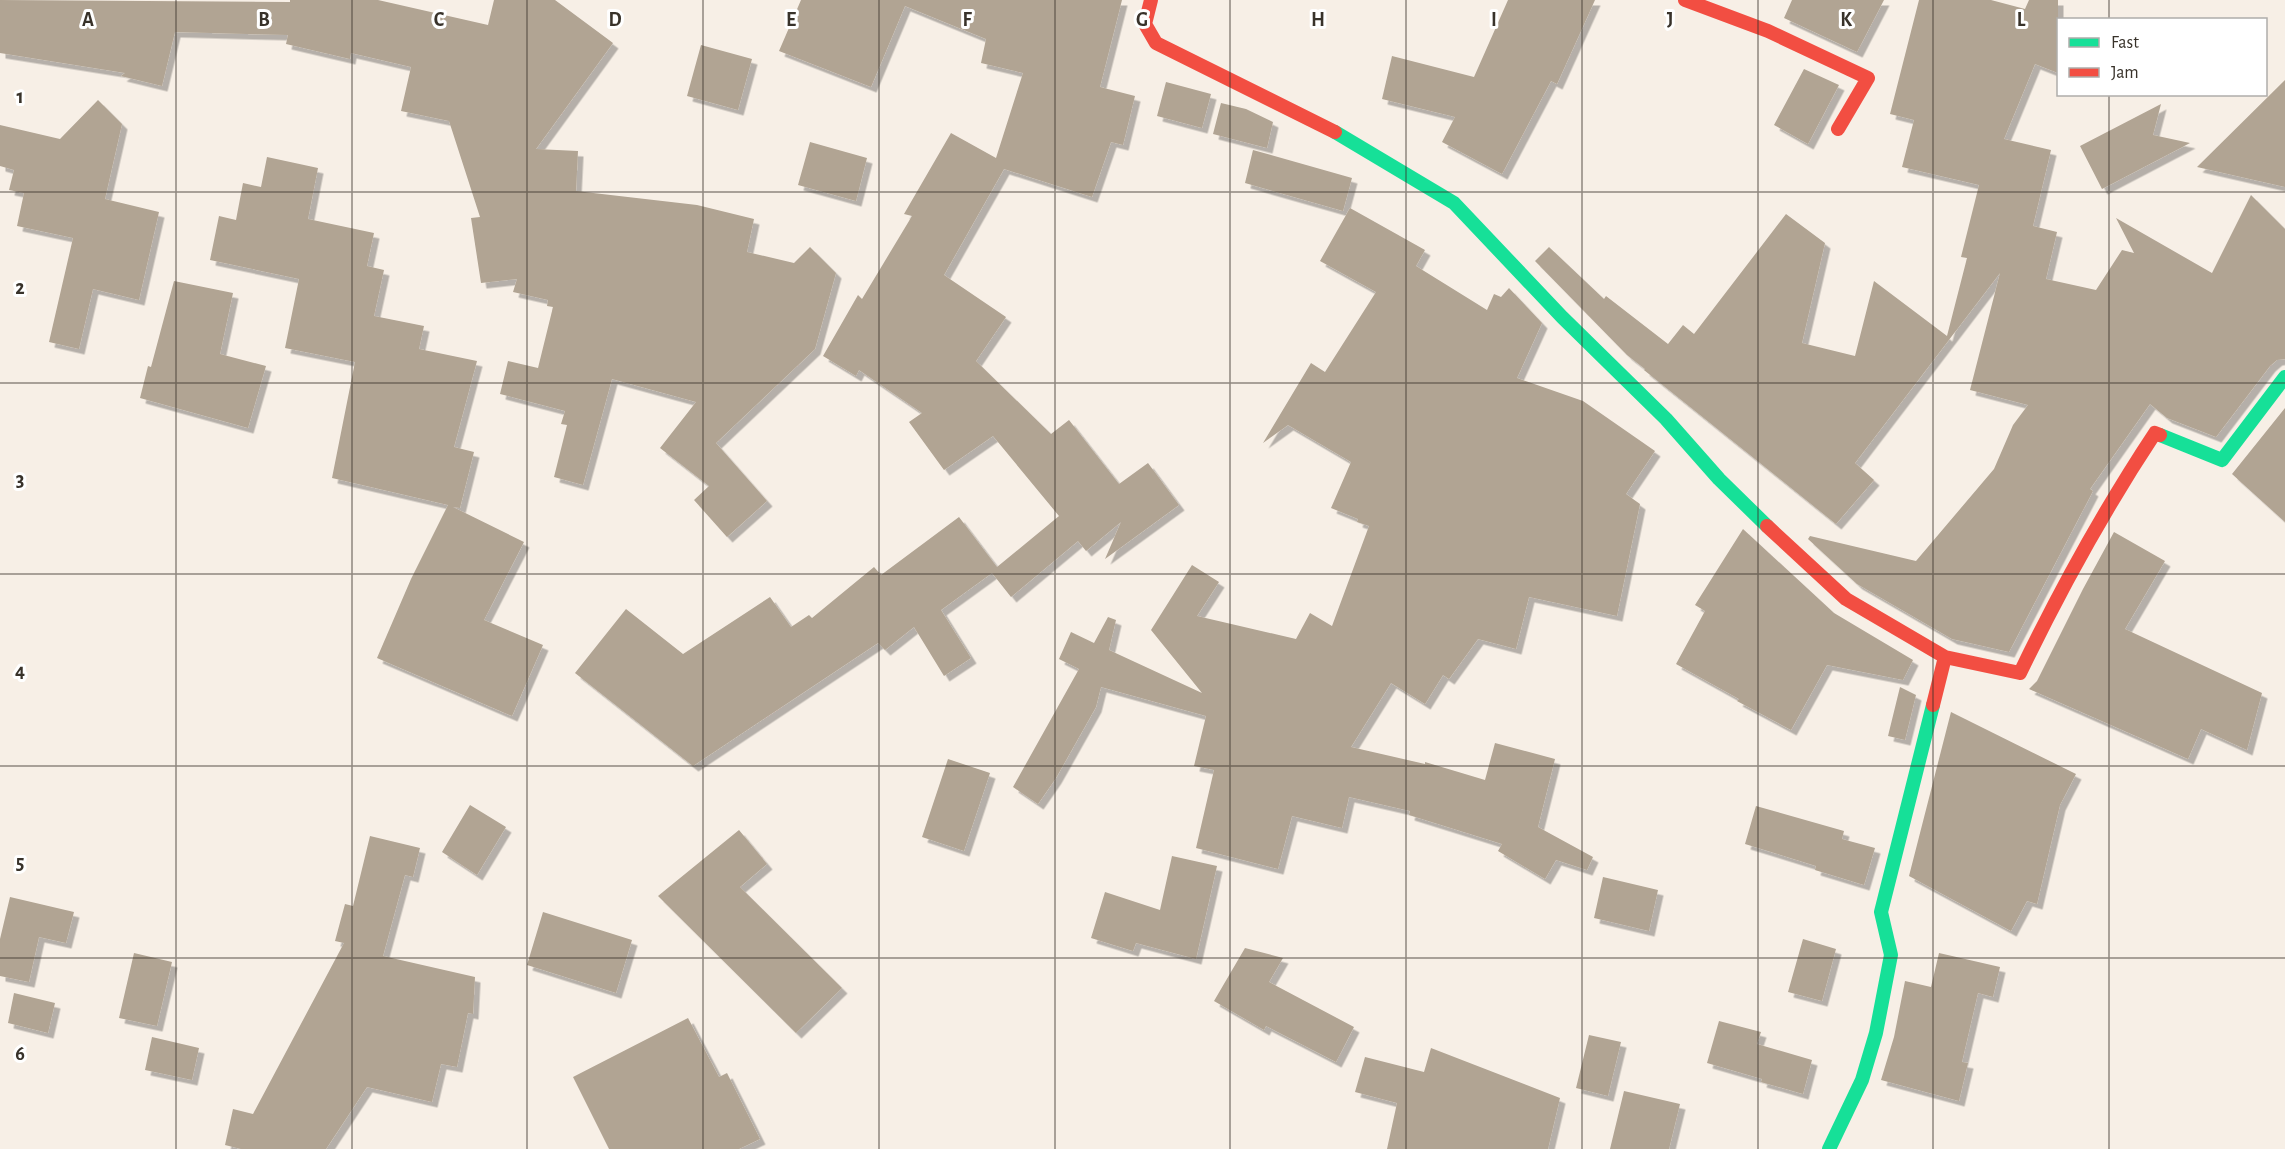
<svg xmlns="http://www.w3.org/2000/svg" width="2285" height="1149" font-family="'Alegreya Sans',sans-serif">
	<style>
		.building { fill: #b1a493; filter: url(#shadow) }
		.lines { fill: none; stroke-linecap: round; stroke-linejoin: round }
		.fast { stroke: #16e098; stroke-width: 14 }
		.jam { stroke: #f24e42; stroke-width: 14 }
		.grid { fill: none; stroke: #38322a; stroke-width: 1.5; stroke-opacity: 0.55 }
		.grid-label { font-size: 20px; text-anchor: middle; font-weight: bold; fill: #38322a; stroke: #fff; stroke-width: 6; stroke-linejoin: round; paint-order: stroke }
	</style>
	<defs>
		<filter id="shadow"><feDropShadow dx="5.5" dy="5.5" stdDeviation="0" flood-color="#0004"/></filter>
	</defs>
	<rect width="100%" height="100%" fill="#f7efe6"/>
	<path class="building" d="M0 0 290 2V0H378L488 25 494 0H555L613 43 536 149 578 151 576 191 697 205 754 219 747 252 794 263 810 247 836 273 815 349 716 443 767 501 727 537 694 500 709 486 660 448 696 402 612 379 583 485 554 477 567 425 561 424 565 411 500 394 508 361 538 368 553 307 547 306 548 300 513 292 517 279 481 283 471 218 480 217 449 121 401 111 411 67 351 53 350 59 286 44 288 35 175 32 162 86 121 76 125 73 0 53Z
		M801 0H1122L1100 87 1135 96 1123 145 1111 142 1092 197 1004 169 944 275 1006 317 976 361 1051 434 1069 420 1119 484 1148 463 1179 505 1105 559 1121 522 1086 551 1078 541 1011 597 992 573 941 610 971 658 944 676 914 627 885 650 878 643 693 766 575 673 626 609 683 654 770 597 791 627 809 615 812 618 874 567 881 575 959 517 997 567 1059 516 993 436 944 470 909 422 922 413 859 370 856 376 823 356 858 295 862 299 912 216 904 214 951 133 996 158 1023 73 981 63 986 39 905 6 871 87 779 51Z
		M1508 0H1595L1557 84 1551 81 1502 174 1442 142 1455 117 1382 99 1392 56 1474 77Z
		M1792 0H1884L1857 52 1784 18Z
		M1919 0H1991L2025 9 2029 0H2058V73L2035 64 2004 139 2051 150 2033 226 2057 232 2046 279 2096 290 2122 250 2134 253 2116 218 2212 273 2251 195 2285 229V359L2277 360 2270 366 2216 437 2167 418 2150 404 2090 489 2093 491 2009 652 1952 639 1857 584 1808 539 1810 536 1916 561 1994 469 2013 425 2028 405 1970 390 2000 273 1855 463 1874 480 1836 524 1644 370 1645 369 1627 355 1535 261 1549 247 1604 299 1606 296 1668 344 1683 325 1694 334 1786 214 1825 243 1802 343 1855 356 1874 281 1947 336 1967 258 1961 257 1979 185 1902 167 1914 120 1890 114Z
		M701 45 752 59 738 110 687 96Z
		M1804 69 1839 85 1808 144 1774 125Z
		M2285 80V187L2197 167Z
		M1166 82 1211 94 1202 128 1157 116Z
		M98 100 122 124 105 199 159 212 139 300 93 289 79 349 49 342 73 238 17 226 24 193 9 190 14 170 0 166V125L60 139Z
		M1221 103 1246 109 1273 122 1267 148 1213 134Z
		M2161 104 2153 135 2190 143 2102 189 2080 146Z
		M810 142 867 158 856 201 798 185Z
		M1253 150 1352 178 1343 211 1245 183Z
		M267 157 318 168 308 219 374 233 367 266 384 270 374 316 424 326 419 349 477 361 454 447 474 452 460 508 453 507 524 542 484 620 543 645 512 716 377 658 411 579 448 505 332 478 355 362 285 348 299 279 210 260 219 216 236 220 243 183 261 187Z
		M1350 208 1425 250 1416 266 1487 310 1494 294 1501 297 1509 288 1542 323 1517 378 1583 401 1655 451 1626 494 1640 504 1617 616 1529 597 1516 649 1478 639 1449 679 1443 675 1425 704 1391 683 1351 747 1425 764V762L1485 780 1495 743 1555 759 1538 827 1593 857 1587 870 1556 860 1545 879 1498 851 1502 844 1409 815 1410 811 1349 797 1342 828 1292 816 1278 869 1196 848 1214 770 1194 766 1206 716 1101 687 1096 707 1056 778 1038 804 1013 787 1079 669 1059 659 1071 632 1094 643 1108 617 1116 620 1109 650 1202 693 1151 630 1192 565 1219 582 1197 616 1296 639 1310 613 1332 626 1369 526 1357 522 1358 519 1331 508 1351 462 1288 425 1263 443 1311 363 1325 372 1376 292 1320 261Z
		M174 281 233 293 220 354 266 366 248 428 140 398 148 366 151 367Z
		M2285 408V522L2232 474Z
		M1743 529 1834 613 1913 660 1903 680 1827 665 1791 730 1737 701 1739 699 1676 664 1705 611 1695 605Z
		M2114 532 2165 561 2125 629 2262 693 2247 750 2201 729 2188 759 2029 689 2037 681 2083 589Z
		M1900 687 1916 695 1905 740 1888 736Z
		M1951 712 2076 774 2060 805 2037 904 2027 901 2011 931 1909 876Z
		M948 759 990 773 964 851 922 837Z
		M470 805 506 827 477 875 442 852Z
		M1756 806 1844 831 1842 839 1875 848 1864 885 1815 870 1816 866 1745 844Z
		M739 830 767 864 740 887 842 988 796 1033 658 896Z
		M370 836 420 848 413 877 405 875 383 956 475 977 473 1014 468 1013 457 1067 441 1064 432 1102 367 1087 326 1149H241L225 1145 233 1109 253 1114 344 943 335 941 345 904 353 906Z
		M1172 856 1217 866 1196 959 1136 943 1133 951 1091 938 1105 892 1160 910Z
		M1603 877 1658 890 1649 931 1594 918Z
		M10 897 74 912 66 943 39 937 29 982 0 976V939Z
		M543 912 632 940 616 993 527 965Z
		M1803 939 1836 949 1822 1001 1788 992Z
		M1245 948 1283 958 1269 982 1354 1027 1336 1062 1266 1026 1264 1030 1214 1001Z
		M134 953 172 962 157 1026 119 1018Z
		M1939 953 2000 967 1993 997 1978 993 1962 1062 1968 1063 1959 1101 1881 1080 1894 1037 1905 981 1931 987Z
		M14 993 55 1003 48 1033 8 1023Z
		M688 1018 719 1077 727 1073 760 1139 739 1149H609L573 1077Z
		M1719 1021 1761 1032 1757 1044 1812 1060 1803 1094 1761 1082 1762 1079 1707 1063Z
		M1589 1035 1621 1042 1608 1096 1576 1088Z
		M152 1037 199 1048 192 1080 145 1070Z
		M1431 1048 1560 1098 1548 1149H1387L1397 1103 1355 1092 1365 1057 1424 1072Z
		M1624 1091 1680 1104 1669 1149H1610Z"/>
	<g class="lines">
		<path class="fast" d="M1335 132 1454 203 1562 317 1666 419 1719 479 1767 526
			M2160 435 2222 460 2285 377
			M1829 1149 1862 1080 1876 1033 1891 955 1881 912 1933 705"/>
		<path class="jam" d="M1151 0 1145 24 1156 43 1335 132
			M1685 0 1768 31 1868 78 1838 129
			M1767 526 1846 599 1945 657
			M1933 705 1945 657 2020 673C2060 590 2104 510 2155 433L2160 435"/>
	</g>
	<path class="grid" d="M176 0V1149M352 0V1149M527 0V1149M703 0V1149M879 0V1149M1055 0V1149M1230 0V1149M1406 0V1149M1582 0V1149M1758 0V1149M1933 0V1149M2109 0V20M2109 94V1149M0 192H2285M0 383H2285M0 574H2285M0 766H2285M0 958H2285"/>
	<g class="grid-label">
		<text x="88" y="26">A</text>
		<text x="264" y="26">B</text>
		<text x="439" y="26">C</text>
		<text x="615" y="26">D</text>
		<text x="791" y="26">E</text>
		<text x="967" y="26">F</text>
		<text x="1142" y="26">G</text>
		<text x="1318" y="26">H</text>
		<text x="1494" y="26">I</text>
		<text x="1670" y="26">J</text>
		<text x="1846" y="26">K</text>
		<text x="2021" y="26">L</text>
		<text x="20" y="103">1</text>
		<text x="20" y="294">2</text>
		<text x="20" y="486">3</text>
		<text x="20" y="677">4</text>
		<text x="20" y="869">5</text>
		<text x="20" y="1060">6</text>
	</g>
	<rect x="2057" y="18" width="210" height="78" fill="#ffffff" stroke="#afadaa" stroke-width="1.5"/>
	<rect x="2069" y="38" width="30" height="9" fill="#16e098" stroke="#afadaa" stroke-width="1.5"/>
	<text x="2111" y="48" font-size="18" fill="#38322a">Fast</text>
	<rect x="2069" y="68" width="30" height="9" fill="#f24e42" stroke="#afadaa" stroke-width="1.5"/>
	<text x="2111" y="78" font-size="18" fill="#38322a">Jam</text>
</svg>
